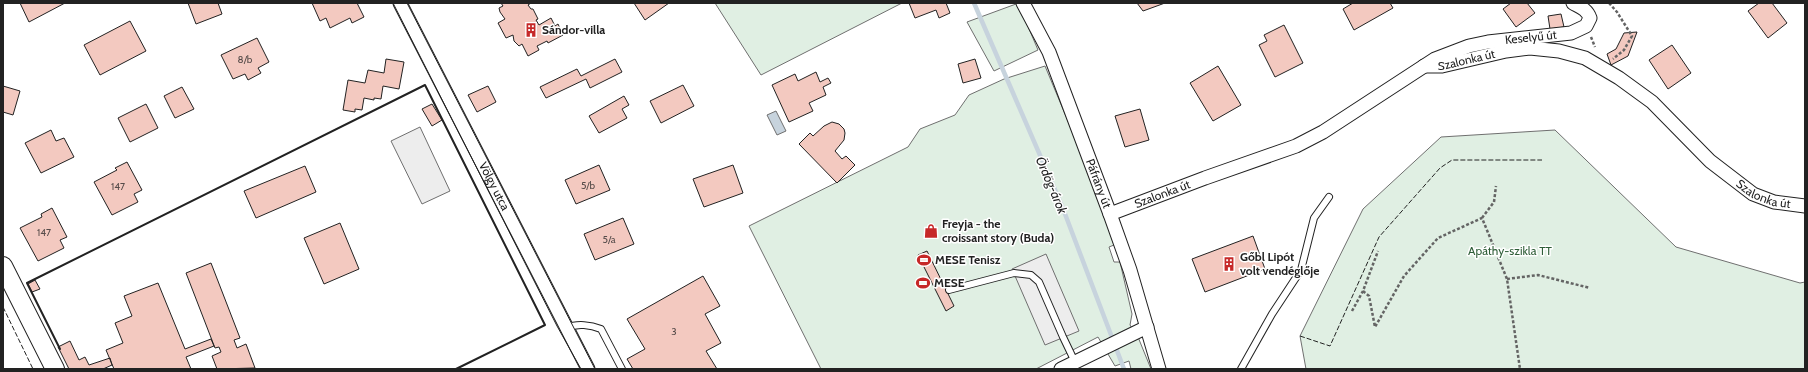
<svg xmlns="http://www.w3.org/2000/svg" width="1808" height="372" font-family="Cabin,sans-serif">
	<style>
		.green { fill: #e0efe3; stroke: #6f6f6f }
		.parking { fill: #ededed; stroke: #6f6f6f }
		.water { fill: #c7d3dd; stroke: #6f6f6f }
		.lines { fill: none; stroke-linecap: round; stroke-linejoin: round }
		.stream { stroke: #c7d3dd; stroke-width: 4.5 }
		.building { fill: #f3c9c0; stroke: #222 }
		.service-casing { stroke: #222; stroke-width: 8 }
		.minor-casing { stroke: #222; stroke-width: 15 }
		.secondary-casing { stroke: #222; stroke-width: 20 }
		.path { stroke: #646464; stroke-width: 2.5; stroke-dasharray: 3 2; stroke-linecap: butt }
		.service { stroke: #fff; stroke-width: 6 }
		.minor { stroke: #fff; stroke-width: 13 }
		.secondary { stroke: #fff; stroke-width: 18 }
		.tram { stroke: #222; stroke-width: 1 }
		.fence { stroke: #222; stroke-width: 1; stroke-dasharray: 5 2; stroke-linecap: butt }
		.wall { stroke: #222; stroke-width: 2 }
		.labels { text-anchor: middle; stroke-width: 3; stroke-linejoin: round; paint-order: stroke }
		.number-label { font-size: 10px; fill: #564c4a }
		.poi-label { font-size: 12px; font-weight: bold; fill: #222; stroke: #fff; text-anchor: start }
		.street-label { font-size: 12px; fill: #222; stroke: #fff }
		.park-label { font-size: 12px; fill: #2f5e38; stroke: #fff }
		.water-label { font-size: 13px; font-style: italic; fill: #222; stroke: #fff }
	</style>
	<rect width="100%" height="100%" fill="#fff"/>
	<path class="green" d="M715 3H902L761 75Z
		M1016 4 1027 24 1038 50 994 71 967 22Z
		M1045 66 1098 193 1114 245 1109 247 1114 262H1120L1132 314 1130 325 1138 337 1151 369H1131L1129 361 1115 366 1098 337 1036 369H821L749 226 908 147 920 129 955 115 969 95 1004 79Z
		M1555 130 1676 247 1800 283 1805 282V369H1306L1300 336 1363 209 1441 137Z"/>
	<path class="parking" d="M420 127 450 191 422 204 391 141Z
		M1046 254 1079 331 1045 345 1012 269Z"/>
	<path class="water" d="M776 111 786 131 777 135 767 115Z"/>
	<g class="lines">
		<path class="stream" d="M974 3 1062 206 1124 369"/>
	</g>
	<path class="building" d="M20 3H65L29 22Z
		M188 3H218L222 14 196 24Z
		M312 3H357L364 17 352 23 350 18 330 28 326 18 320 21Z
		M501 3H531L528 5 531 9H533L538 19 536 20 539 25 551 18 555 26 558 24 563 35 548 43 547 41 537 46 539 50 528 56 522 44 519 46 514 41 513 35 506 38 498 23 505 19 500 12 499 8 503 6Z
		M634 3H669L645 20Z
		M909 3H946L950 13 939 18 936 10 915 18Z
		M1137 3H1165L1143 11Z
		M1353 3H1390L1393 8 1354 30 1343 9Z
		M1511 3H1527L1535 13 1516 27 1503 9Z
		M1759 3H1772L1787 23 1768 38 1748 11Z
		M1561 14 1564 27 1550 29 1548 16Z
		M130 21 146 51 100 75 84 45Z
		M1284 25 1303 63 1275 77 1259 45 1267 41 1264 35Z
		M1637 32 1628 56 1611 65 1607 54 1616 49 1624 33Z
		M257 38 269 62 258 68 261 73 248 80 245 74 233 79 221 55Z
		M1672 45 1691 73 1668 89 1649 60Z
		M386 59 404 62 399 89 383 86 381 99 374 98V100L364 98 362 110 355 109V112L343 110 348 80 365 83 368 70 384 73Z
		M615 59 622 72 590 88 586 79 546 98 540 87 577 69 581 76Z
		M975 59 981 78 963 83 958 64Z
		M1218 66 1241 105 1213 121 1190 83Z
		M816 72 820 82 828 78 831 83 823 87 826 95 809 103 813 111 789 122 772 85 795 74 798 81Z
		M683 85 694 106 661 123 650 101Z
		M3 86 20 91 13 115 3 112Z
		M488 86 496 102 477 112 468 95Z
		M182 87 194 109 175 118 164 96Z
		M624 96 629 105 622 109 627 118 599 133 589 116Z
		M146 104 158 128 130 142 118 118Z
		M432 104 442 120 432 126 422 109Z
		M1140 109 1149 140 1125 147 1115 116Z
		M832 122 839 124 844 129 845 133 844 140 835 151 842 159 846 156 855 165 837 183 799 144 810 133 813 136 824 126Z
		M51 130 56 141 64 138 74 157 41 173 25 143Z
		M127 162 142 190 134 194 138 202 112 215 94 182 117 170 115 168Z
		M599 165 610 190 576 204 565 180Z
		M733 165 743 193 704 207 693 179Z
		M305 166 316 192 256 218 244 191Z
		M52 208 67 237 60 240 64 248 38 261 20 228 42 217 41 214Z
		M623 218 634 244 595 260 584 234Z
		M340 223 359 269 324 284 304 238Z
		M1253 236 1265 269 1205 292 1192 259Z
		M927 251 954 306 946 311 918 255Z
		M211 263 240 338 234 340 237 348 246 344 255 368 217 369 212 356 221 352 219 347 215 348 186 273Z
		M703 276 720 306 705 314 721 343 706 351 717 369H633L627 359 645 349 627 319Z
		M35 280 40 289 32 292 28 284Z
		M158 283 185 349 211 339 214 346 186 357 191 369H114L106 350 123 343 115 323 132 316 124 296Z
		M70 341 79 360 85 357 89 365 110 358 112 365 103 369H69L58 347Z"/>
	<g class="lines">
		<defs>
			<path id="service" d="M949 290 1014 273 1031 275 1039 282 1063 337 1075 362
				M567 328C577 323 591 325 601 329L622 369
				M1241 369 1272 314 1301 270 1314 218 1329 197"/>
			<g id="minor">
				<path id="s1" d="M400 3 588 369"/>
				<path id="s2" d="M1023 3 1049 52 1110 214 1130 270 1159 369"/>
				<path id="s3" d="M1424 66H1442L1506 51 1530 48 1559 51 1585 58 1619 78 1652 102 1710 161 1753 194 1774 202 1805 206"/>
				<path id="s4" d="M1110 214 1205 178 1296 146 1323 132 1435 59 1469 46 1488 42 1571 33 1586 26 1590 18C1587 9 1580 7 1573 3"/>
				<path d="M1061 369 1147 327"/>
			</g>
			<path id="secondary" d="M3 266 55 369"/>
		</defs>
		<use href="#service" class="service-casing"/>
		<use href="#minor" class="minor-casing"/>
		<use href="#secondary" class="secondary-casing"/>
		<path class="path" d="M1609 3 1617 12 1632 36 1624 50 1613 59
			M1591 37 1595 47
			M1482 218 1494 202 1496 186
			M1507 279 1538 275 1590 288
			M1363 291 1369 296 1375 327 1404 276 1438 238 1482 218 1507 279 1520 369
			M1352 311 1363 291 1378 251"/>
		<use href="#service" class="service"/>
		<use href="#minor" class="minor"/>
		<use href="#secondary" class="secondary"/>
		<path class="tram" d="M393 3 557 326 581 369
			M407 3 595 369"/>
		<path class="fence" d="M3 307 33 369
			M1300 336 1330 346 1379 237 1440 168 1452 160H1542"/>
		<path class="wall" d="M60 349 27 283 425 85 545 325 456 369"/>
	</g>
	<defs>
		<symbol id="building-bare" viewBox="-9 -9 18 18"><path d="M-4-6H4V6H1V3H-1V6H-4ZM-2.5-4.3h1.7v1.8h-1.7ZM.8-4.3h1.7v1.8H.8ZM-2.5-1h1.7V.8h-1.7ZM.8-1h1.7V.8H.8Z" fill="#c62828" stroke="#fff" stroke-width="2.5" paint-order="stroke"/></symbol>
		<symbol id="shop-bare" viewBox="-9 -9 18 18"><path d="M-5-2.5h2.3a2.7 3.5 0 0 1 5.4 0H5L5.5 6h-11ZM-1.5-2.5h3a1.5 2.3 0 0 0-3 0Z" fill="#c62828" stroke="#fff" stroke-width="2.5" paint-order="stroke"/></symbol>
		<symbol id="stadium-bare" viewBox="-9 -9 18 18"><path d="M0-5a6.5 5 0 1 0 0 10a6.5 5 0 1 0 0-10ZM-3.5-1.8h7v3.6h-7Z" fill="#c62828" stroke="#fff" stroke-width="2.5" paint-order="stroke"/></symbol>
	</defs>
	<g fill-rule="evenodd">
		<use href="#building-bare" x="521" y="20" width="20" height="20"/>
		<use href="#shop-bare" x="921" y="221" width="20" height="20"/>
		<use href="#stadium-bare" x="914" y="250" width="20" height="20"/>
		<use href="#building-bare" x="1219" y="254" width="20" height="20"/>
		<use href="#stadium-bare" x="913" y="273" width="20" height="20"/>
	</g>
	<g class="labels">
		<g class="number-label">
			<text x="245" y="63">8/b</text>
			<text x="588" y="189">5/b</text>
			<text x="118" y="190">147</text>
			<text x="44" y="236">147</text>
			<text x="609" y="243">5/a</text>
			<text x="674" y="335">3</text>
		</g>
		<g class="poi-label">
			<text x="542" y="34">Sándor-villa</text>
			<text x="942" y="228">Freyja - the<tspan x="942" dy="14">croissant story (Buda)</tspan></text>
			<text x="1240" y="261">Gőbl Lipót<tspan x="1240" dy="14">volt vendéglője</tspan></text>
			<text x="935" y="264">MESE Tenisz</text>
			<text x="934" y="287">MESE</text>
		</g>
		<g class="street-label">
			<text dy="4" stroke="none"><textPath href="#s4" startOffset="461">Keselyű út</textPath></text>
			<text dy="4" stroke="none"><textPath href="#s3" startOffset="43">Szalonka út</textPath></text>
			<text dy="4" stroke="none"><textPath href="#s2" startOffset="196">Páfrány út</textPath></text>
			<text dy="4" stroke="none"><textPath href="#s1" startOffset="206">Völgy utca</textPath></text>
			<text dy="4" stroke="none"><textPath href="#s3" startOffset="391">Szalonka út</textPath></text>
			<text dy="4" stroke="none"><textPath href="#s4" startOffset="56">Szalonka út</textPath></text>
		</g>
		<g class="park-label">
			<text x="1510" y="255">Apáthy-szikla TT</text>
		</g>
		<g class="water-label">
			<text transform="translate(1052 185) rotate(67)" y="5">Ördög-árok</text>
		</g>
	</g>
	<rect width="1808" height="372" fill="none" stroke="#222222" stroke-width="8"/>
</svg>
